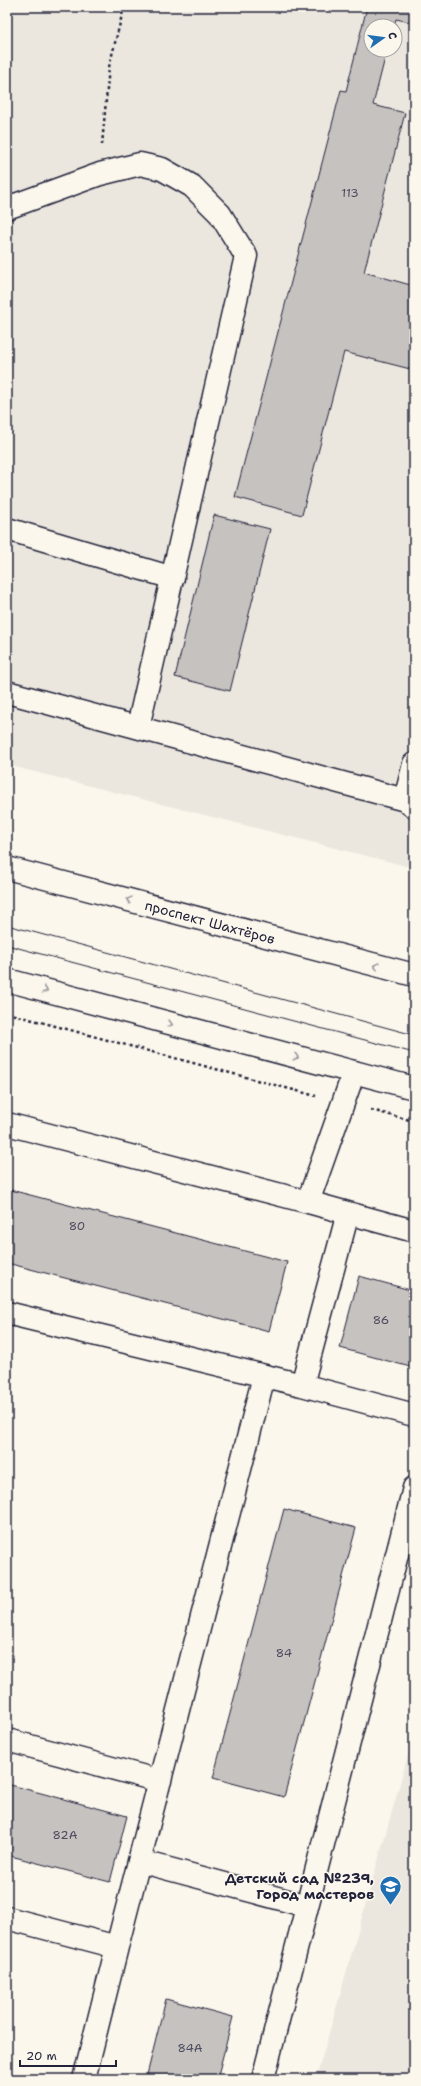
<svg xmlns="http://www.w3.org/2000/svg" width="421" height="2086" font-family="'Shantell Sans',sans-serif">
	<style>
		.built { fill: #ebe7df; fill-rule: evenodd }
		.building { fill: #c6c2c0; stroke: #22223b }
		.lines { fill: none; stroke-linecap: round; stroke-linejoin: round }
		.minor-casing { stroke: #22223b; stroke-width: 25 }
		.major-casing { stroke: #22223b; stroke-width: 25 }
		.path { stroke: #22223b; stroke-width: 2.5; stroke-dasharray: 3 3; stroke-linecap: butt }
		.minor { stroke: #fbf7ec; stroke-width: 22 }
		.major { stroke: #fbf7ec; stroke-width: 22 }
		.tram { stroke: #22223b; stroke-width: 1 }
		.oneway { stroke: #99979c }
		.labels { text-anchor: middle; stroke-width: 3.5; stroke-linejoin: round; paint-order: stroke }
		.number-label { font-size: 12px; fill: #4b4a5c }
		.street-label { font-size: 14px; fill: #22223b; stroke: #fbf7ec }
		.poi-label { font-size: 14px; font-weight: bold; fill: #22223b; stroke: #fbf7ec; text-anchor: end }
	</style>
	<rect width="100%" height="100%" fill="#fbf7ec"/>
	<filter id="ink" filterUnits="userSpaceOnUse"><feTurbulence type="fractalNoise" baseFrequency=".025" numOctaves="2"/><feDisplacementMap in="SourceGraphic" scale="8" xChannelSelector="R" yChannelSelector="G"/><feConvolveMatrix kernelMatrix="1 2 1 2 8 2 1 2 1" color-interpolation-filters="sRGB"/></filter>
	<g filter="url(#ink)">
		<path class="built" d="M7 7H414V868L7 765ZM371 26H395V50H371Z
			M414 1734V2079H316Z"/>
		<path class="building" d="M367 7H414V23L396 19 394 26H371V50H387L373 105 405 113 364 272 414 286V370L344 352 302 515 235 497 341 90 346 91Z
			M214 515 270 529 230 691 175 677Z
			M7 1189 287 1262 269 1331 7 1263Z
			M359 1276 414 1291V1368L340 1348Z
			M284 1509 356 1528 284 1797 213 1778Z
			M7 1784 127 1816 110 1882 7 1855Z
			M166 1999 233 2017 217 2079H146Z"/>
		<g class="lines">
			<defs>
				<path id="minor" d="M7 208 100 174 140 164 162 169 192 186 220 214 246 256 138 727
					M7 529 173 578
					M7 692 405 800
					M414 764 405 800 414 807
					M7 1124 308 1202
					M348 1213 414 1231
					M7 1313 302 1385 414 1415
					M302 1385 348 1213 308 1202 354 1072
					M7 1740 160 1781
					M139 1861 307 1906
					M7 1918 117 1947 264 1376
					M84 2079 117 1947
					M263 2079 414 1488"/>
				<path id="major" d="M7 868 414 975
					M7 980 414 1088"/>
			</defs>
			<use href="#minor" class="minor-casing"/>
			<use href="#major" class="major-casing"/>
			<path class="path" d="M102 145 109 67 124 7
				M7 1013 316 1096
				M371 1110 414 1121"/>
			<use href="#minor" class="minor"/>
			<use href="#major" class="major"/>
			<path class="tram" d="M7 925 414 1035
				M7 945 414 1053"/>
		</g>
		<defs><path id="oneway-chevron" d="M-2-3.5L2.5 0L-2 3.5" fill="none" stroke-width="1.6" stroke-linecap="round" stroke-linejoin="round"/></defs>
		<g class="oneway">
			<use href="#oneway-chevron" transform="translate(129 900) rotate(-165)"/>
			<use href="#oneway-chevron" transform="translate(376 966) rotate(-166)"/>
			<use href="#oneway-chevron" transform="translate(45 990) rotate(15)"/>
			<use href="#oneway-chevron" transform="translate(170 1024) rotate(15)"/>
			<use href="#oneway-chevron" transform="translate(296 1057) rotate(15)"/>
		</g>
	</g>
	<defs>
		<symbol id="school-pin" viewBox="-11 -11 22 30"><path d="M0 17L-7.5 6A9.5 9.5 0 1 1 7.5 6Z" fill="#1f6fb2" stroke="#fbf7ec"/><path d="M0-5L7-2L0 1L-7-2ZM-4 1L0 2.5L4 1V4Q0 6-4 4Z" fill="#fff"/></symbol>
	</defs>
	<g fill-rule="evenodd">
		<use href="#school-pin" x="378" y="1874" width="25" height="34"/>
	</g>
	<g class="labels">
		<g class="number-label">
			<text x="350" y="197">113</text>
			<text x="77" y="1230">80</text>
			<text x="381" y="1324">86</text>
			<text x="284" y="1657">84</text>
			<text x="65" y="1839">82А</text>
			<text x="190" y="2052">84А</text>
		</g>
		<g class="street-label">
			<text transform="translate(210 922) rotate(15)" y="5">проспект Шахтёров</text>
		</g>
		<g class="poi-label">
			<text x="374" y="1883">Детский сад №239,<tspan x="374" dy="16">Город мастеров</tspan></text>
		</g>
	</g>
	<rect width="421" height="2086" fill="none" stroke="#fbf7ec" stroke-width="24"/>
	<rect x="12" y="12" width="397" height="2062" fill="none" stroke="#22223b" stroke-width="1.5" filter="url(#ink)"/>
	<g transform="translate(383 38) rotate(76)"><circle r="19" fill="#fbf7ec" stroke="#a4a2a5"/>
	<path d="M0-3L7 15L0 10L-7 15Z" fill="#1f6fb2"/>
	<text y="-6" font-size="11" font-weight="bold" text-anchor="middle" fill="#22223b">С</text>
	</g>
	<path d="M20 2060v6h96v-6" fill="none" stroke="#22223b" stroke-width="2"/>
	<text x="26" y="2060" font-size="12" fill="#22223b" stroke="#fbf7ec" stroke-width="3" paint-order="stroke">20 m</text>
</svg>
